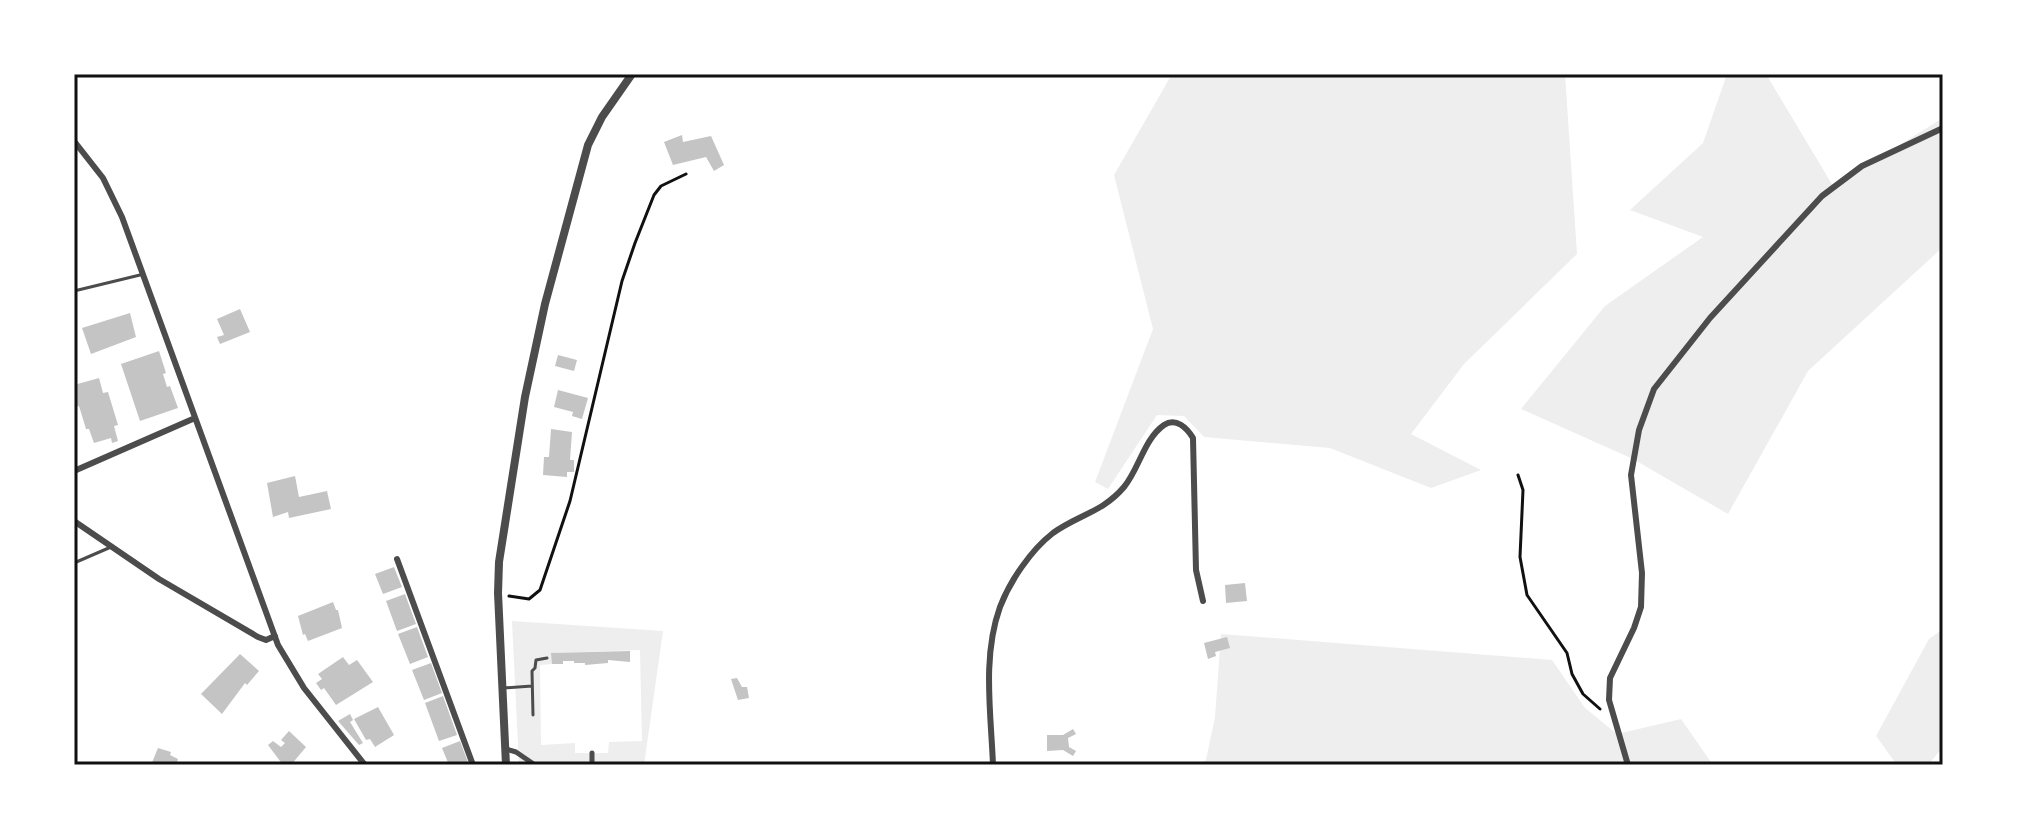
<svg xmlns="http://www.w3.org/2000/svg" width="2017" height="839" font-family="'PT Sans Narrow',sans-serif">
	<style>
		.green { fill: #eee; fill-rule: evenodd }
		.building { fill: #c4c4c4 }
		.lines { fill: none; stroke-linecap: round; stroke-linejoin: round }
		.path { stroke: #111; stroke-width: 3 }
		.service { stroke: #4c4c4c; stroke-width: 3 }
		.pedestrian { stroke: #4c4c4c; stroke-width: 5 }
		.minor { stroke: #4c4c4c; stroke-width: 6 }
		.tertiary { stroke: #4c4c4c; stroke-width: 8 }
		.neatline { fill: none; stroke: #111; stroke-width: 3 }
	</style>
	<rect width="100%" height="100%" fill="#fff"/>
	<path class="green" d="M1172 74H1565L1577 254 1464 364 1411 434 1481 470 1431 488 1330 448 1204 437 1184 416 1157 415 1108 489 1095 482 1153 329 1114 175Z
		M1727 74H1766L1833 186 1943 118V247L1808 371 1728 514 1633 459 1521 409 1605 306 1703 237 1630 210 1703 143Z
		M512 621 663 631 644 765H519ZM640 650 642 741 609 742 608 753H575V743L541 745 540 665 552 664V653Z
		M1943 629V747L1928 765H1897L1876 736 1929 639Z
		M1221 634 1552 660 1585 708 1617 734 1681 719 1713 765H1200L1206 760 1215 717Z"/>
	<path class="building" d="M682 135 683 142 711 136 724 165 714 171 706 157 673 165 664 142Z
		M240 309 250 332 220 344 217 337 224 335 217 319Z
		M130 313 136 337 91 354 82 328Z
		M159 351 166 373 163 374 167 387 170 386 178 408 140 421 121 364Z
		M558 355 577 360 574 371 555 366Z
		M99 378 103 393 108 392 118 425 114 426 118 441 112 443 111 438 94 443 89 429H86L79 406 74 407V385Z
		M558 390 588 398 582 419 572 416 573 412 554 407Z
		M551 429 572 432 570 460H574V472H567V477L543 475 544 457H549Z
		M295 476 299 497 327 491 331 509 289 518 288 512 273 517 267 483Z
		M394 567 402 587 383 594 375 574Z
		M1245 583 1247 601 1226 603 1225 585Z
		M405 594 416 624 397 631 386 601Z
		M333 602 336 610H338L342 628 308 641 305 634 303 635 298 616Z
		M417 627 428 657 410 664 398 634Z
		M1227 637 1230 648 1215 652 1216 656 1208 659 1204 643Z
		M630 651V662L608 660V663L585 665V663H574V661H563V664H552L551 653Z
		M240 654 259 671 247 685 245 683 222 714 201 694Z
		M343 657 349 665 357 660 373 682 336 705 324 688 321 690 316 683 322 679 318 674Z
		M431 663 442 693 424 700 412 670Z
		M737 678 742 687H747L749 698 738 700 731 679Z
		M443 696 457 735 439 741 425 703Z
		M378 707 394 735 375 747 370 739 366 740 354 719Z
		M350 714 353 720 350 722 363 743 359 745 338 721Z
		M1073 729 1076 734 1068 738 1069 747 1076 751 1073 756 1063 750 1047 751V735H1063Z
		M289 731 306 747 291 765H283L268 745 273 741 281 747 285 743 281 740Z
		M460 741 469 765H449L442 748Z
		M158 748 171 752 170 755 178 759 177 762 184 765H151Z"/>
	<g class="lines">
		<path class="path" d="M1518 475 1523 490 1520 557 1527 595 1567 653 1572 674 1583 694 1600 709
			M509 596 529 599 540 590 570 501 622 281 635 243 654 195 661 186 686 174"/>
		<path class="service" d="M74 291 140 275
			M74 563 111 547
			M504 688 532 686
			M533 715 532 671 535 668 536 660 547 658"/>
		<path class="pedestrian" d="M506 749 516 752 535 765
			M592 765V753"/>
		<path class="minor" d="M74 141 103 178 122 217 278 645 304 688 365 765
			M74 471 195 418
			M74 521 159 579 258 637 266 640 275 636
			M397 559 473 765
			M993 765C991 713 982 657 1000 607 1010 581 1031 550 1053 533 1078 515 1103 512 1124 487 1139 469 1144 439 1164 425 1176 417 1187 428 1193 438L1196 570 1203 601
			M1628 765 1609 700 1610 678 1634 628 1641 607 1642 573 1631 475 1639 430 1654 389 1710 318 1822 196 1862 166 1943 128"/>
		<path class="tertiary" d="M506 765 498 593 499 562 525 397 545 304 588 145 602 117 632 74"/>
	</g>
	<rect width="2017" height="839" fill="none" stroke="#ffffff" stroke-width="152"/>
	<rect x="76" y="76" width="1865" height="687" class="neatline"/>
</svg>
